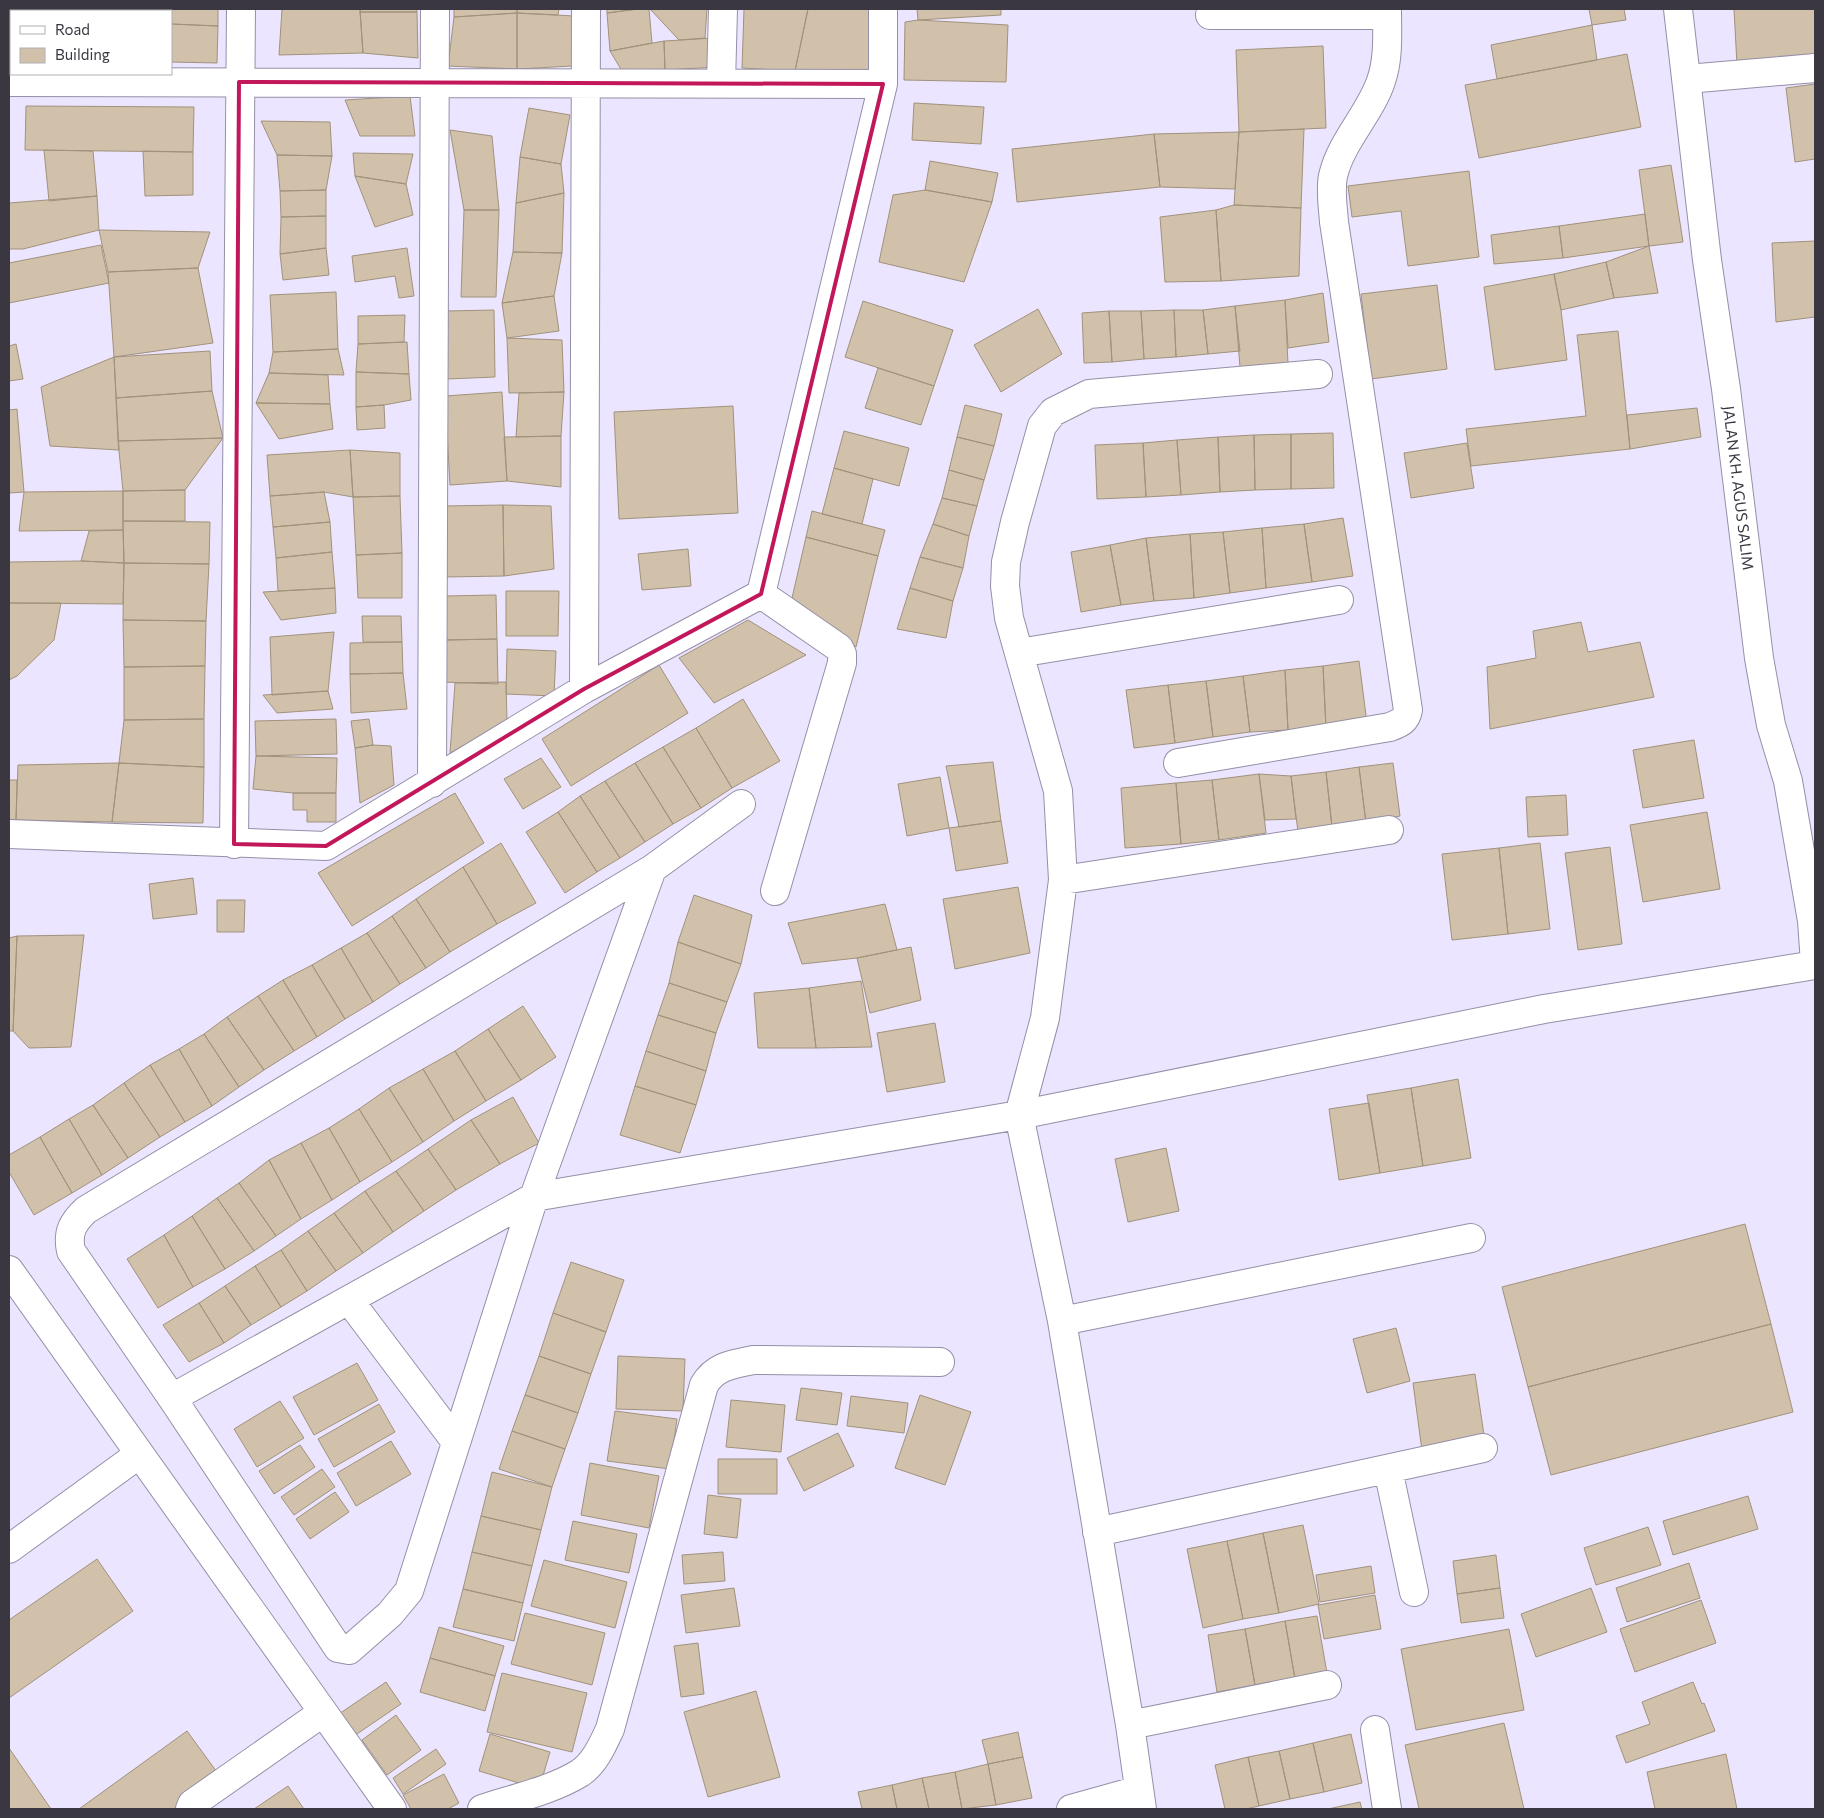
<svg xmlns="http://www.w3.org/2000/svg" width="1824" height="1818" font-family="Commissioner,sans-serif">
	<style>
		.building { fill: #d1c1aa; stroke: #a1927c }
		.lines { fill: none; stroke-linecap: round; stroke-linejoin: round }
		.street-casing { stroke: #958fa7; stroke-width: 30 }
		.secondary-casing { stroke: #958fa7; stroke-width: 30 }
		.street { stroke: #fff; stroke-width: 28 }
		.secondary { stroke: #fff; stroke-width: 28 }
		.marked { fill: none; stroke: #c2185b; stroke-width: 4; stroke-linejoin: round }
		.labels { text-anchor: middle; stroke-width: 4.5; stroke-linejoin: round; paint-order: stroke }
		.street-label { font-size: 15px; fill: #3a3741; stroke: #fff }
	</style>
	<rect width="100%" height="100%" fill="#ece5ff"/>
	<path class="building" d="M9 9 11 42V60H9Z
		M67 9H125V11H68Z
		M143 9H218V26L171 24V11H144Z
		M282 9H360L363 53 279 55Z
		M360 9H417V12H360Z
		M454 9H517V13L454 17Z
		M517 9H559L558 15 517 13Z
		M607 9H638L607 13Z
		M638 9H649L652 43 610 51 607 13Z
		M650 9H707L705 38 679 40Z
		M744 9H808L795 71 742 68Z
		M808 9H877L876 70 795 71Z
		M917 9H1001V15L918 20Z
		M1589 9H1624L1626 20 1592 25Z
		M1734 9H1815V59L1737 65Z
		M360 12H417L418 58 363 53Z
		M517 13V69L448 66 454 17Z
		M517 13 574 16 572 66 517 69Z
		M918 20 1008 25 1006 82 904 80 905 22Z
		M171 24 218 26 217 63 171 62Z
		M1592 25 1597 60 1497 79 1491 45Z
		M715 38 717 67 665 70 664 41Z
		M664 41 665 70 622 71 610 51Z
		M1323 46 1326 128 1239 132 1236 50Z
		M1627 54 1641 127 1479 158 1465 85Z
		M1815 84V159L1795 162 1786 88Z
		M410 96 415 136H360L345 100Z
		M914 103 984 107 981 144 912 140Z
		M26 106 194 107 193 152 25 150Z
		M529 108 570 115 561 164 520 157Z
		M261 121 330 122 332 156 277 155Z
		M1304 129 1301 208 1234 205 1239 132Z
		M450 130 492 136 499 210H464Z
		M1239 132 1235 189 1160 187 1154 134Z
		M1154 134 1160 187 1017 202 1012 149Z
		M44 150 93 151 97 196 49 201Z
		M143 151 193 152V195L145 196Z
		M353 153 413 154 406 184 355 176Z
		M277 155 332 156 326 190 280 191Z
		M520 157 561 164 564 193 516 203Z
		M930 161 998 173 992 202 925 190Z
		M1671 165 1683 242 1649 246 1639 170Z
		M1469 171 1479 257 1408 266 1401 211 1352 217 1348 186Z
		M355 176 406 184 413 215 375 227Z
		M326 190V216L281 217 280 191Z
		M925 190 992 202 964 282 879 262 893 195Z
		M564 193 562 253 513 252 516 203Z
		M97 196 99 230 23 249H9V203Z
		M1234 205 1301 208 1299 276 1221 281 1216 210Z
		M464 210H499L496 297H461Z
		M1216 210 1221 281 1165 282 1160 217Z
		M1645 214 1649 246 1563 258 1559 226Z
		M326 216V248L280 254 281 217Z
		M1559 226 1563 258 1494 264 1491 235Z
		M99 230 210 232 198 268 108 272Z
		M1815 241V317L1776 322 1772 243Z
		M101 245 109 283 9 303V263Z
		M1649 246 1658 293 1614 298 1606 262Z
		M326 248 329 275 283 280 280 254Z
		M407 248 414 296 399 298 395 276 355 282 352 256Z
		M513 252 562 253 554 296 502 303Z
		M1606 262 1614 298 1561 310 1554 274Z
		M198 268 213 343 114 357 108 272Z
		M1554 274 1561 310 1567 360 1495 370 1484 287Z
		M1437 285 1447 369 1371 379 1361 294Z
		M336 292 338 349 273 352 270 295Z
		M1323 293 1329 342 1288 348 1285 300Z
		M554 296 559 331 507 338 502 303Z
		M1285 300 1288 364 1240 367 1235 306Z
		M863 301 953 330 934 386 845 357Z
		M1235 306 1240 351 1208 354 1203 310Z
		M1038 309 1062 354 1001 392 974 345Z
		M494 310 495 377 447 379 446 311Z
		M1174 310 1176 357 1144 359 1141 311Z
		M1174 310H1203L1208 354 1176 357Z
		M1109 311 1112 362 1084 363 1082 313Z
		M1109 311H1141L1144 359 1112 362Z
		M405 315 404 342 358 344V316Z
		M1618 331 1630 449 1471 466 1466 429 1586 416 1577 335Z
		M507 338 562 340 564 392 509 393Z
		M407 342 409 374 356 372 358 344Z
		M16 344 23 379 9 381V346Z
		M338 349 344 375 269 373 273 352Z
		M210 351 212 391 116 398 114 357Z
		M114 357 119 450 50 446 41 387Z
		M878 368 934 386 921 425 865 408Z
		M356 372 409 374 411 400 384 405 356 407Z
		M269 373 328 375 330 404 256 403Z
		M212 391 223 438 118 441 116 398Z
		M502 392 507 481 450 485 445 396Z
		M564 392 561 436 516 437 519 393Z
		M256 403 330 404 333 429 279 439Z
		M384 405 385 428 357 430 356 407Z
		M965 405 1002 414 994 446 957 437Z
		M733 406 738 513 619 519 614 412Z
		M1697 408 1701 437 1630 449 1627 415Z
		M17 409 24 492 9 493V410Z
		M844 431 909 448 899 486 834 468Z
		M1333 433 1334 488 1291 489V434Z
		M1291 434V489L1255 490 1254 435Z
		M1254 435 1255 490 1220 492 1218 437Z
		M561 436V487L507 481 504 437Z
		M957 437 994 446 984 480 949 470Z
		M1218 437 1220 492 1181 495 1177 440Z
		M223 438 185 490 123 491 118 441Z
		M1177 440 1181 495 1146 497 1143 443Z
		M1143 443 1146 497 1097 499 1095 445Z
		M1467 443 1474 488 1411 498 1404 453Z
		M350 450 353 497 324 492 270 496 267 455Z
		M350 450 400 453V496L353 497Z
		M834 468 873 479 862 524 822 514Z
		M949 470 984 480 977 506 942 498Z
		M185 490V521H123V491Z
		M123 491V530L19 531 24 492Z
		M324 492 330 522 273 527 270 496Z
		M400 496 402 553 356 555 353 497Z
		M942 498 977 506 969 536 933 524Z
		M503 505 504 576 445 577 444 506Z
		M503 505 551 506 554 569 504 576Z
		M812 511 885 530 878 556 806 537Z
		M1343 518 1353 576 1312 582 1304 524Z
		M123 521 210 522 209 564 124 563Z
		M330 522 332 552 276 558 273 527Z
		M933 524 969 536 963 568 920 557Z
		M1304 524 1312 582 1266 588 1262 528Z
		M1262 528 1266 588 1230 593 1223 532Z
		M123 530 124 563 81 561 89 531Z
		M1223 532 1230 593 1194 598 1190 534Z
		M1190 534 1194 598 1154 601 1146 538Z
		M806 537 878 556 856 647 792 598Z
		M1146 538 1154 601 1121 605 1110 545Z
		M1110 545 1121 605 1081 612 1071 552Z
		M688 549 691 586 642 590 638 554Z
		M332 552 335 588 278 591 276 558Z
		M402 553V598H358L356 555Z
		M920 557 963 568 953 601 910 588Z
		M81 561 124 563 123 604 9 603V562Z
		M124 563 209 564 206 621 123 620Z
		M335 588 336 613 281 620 263 592Z
		M910 588 953 601 946 638 897 629Z
		M506 591H559L558 636H506Z
		M496 595 497 639 446 640 445 596Z
		M9 603H61L54 640 17 676 9 680Z
		M362 616H401L402 642H363Z
		M123 620 206 621 205 666 124 667Z
		M748 620 806 655 714 703 679 658Z
		M1581 622 1588 652 1640 642 1654 697 1490 729 1487 667 1536 658 1533 631Z
		M334 632 328 691 272 695 270 637Z
		M497 639 498 684 442 682 446 640Z
		M402 642 403 673 350 674V643Z
		M507 649 556 651 554 696 506 694Z
		M1359 661 1367 723 1326 728 1323 666Z
		M659 665 688 713 571 786 542 739Z
		M205 666 204 719 124 720V667Z
		M1323 666 1326 728 1288 730 1285 670Z
		M1285 670 1288 730 1250 732 1243 676Z
		M403 673 407 709 351 713 350 674Z
		M1243 676 1250 732 1213 737 1206 681Z
		M1206 681 1213 737 1175 743 1168 685Z
		M506 682 507 722 450 753 455 683Z
		M1168 685 1175 743 1134 748 1126 690Z
		M328 691 333 709 277 713 263 695Z
		M743 699 780 761 732 788 696 728Z
		M204 719V767L119 763 124 720Z
		M336 719 337 754 256 756 255 721Z
		M369 719 373 745 355 748 351 721Z
		M696 728 732 788 701 808 663 747Z
		M1694 740 1704 798 1643 808 1633 750Z
		M373 745 391 746 394 785 360 803 355 748Z
		M663 747 701 808 673 824 635 763Z
		M256 756 337 758 336 793H293L253 789Z
		M541 758 561 787 523 809 504 779Z
		M993 762 1001 821 959 827 946 766Z
		M119 763 112 822 16 820 18 765Z
		M119 763 204 767 203 823 112 822Z
		M635 763 673 824 645 842 605 781Z
		M1393 763 1400 816 1366 823 1359 767Z
		M1359 767 1366 823 1332 827 1326 772Z
		M1326 772 1332 827 1298 832 1291 776Z
		M1259 774 1291 776 1296 819 1265 820Z
		M1259 774 1266 833 1219 840 1212 780Z
		M940 777 949 828 907 836 898 784Z
		M9 780H17L16 820 9 819Z
		M1212 780 1219 840 1181 844 1176 783Z
		M605 781 645 842 620 858 580 796Z
		M1176 783 1181 844 1125 848 1121 788Z
		M293 793H336V822H307V810H293Z
		M455 793 484 843 352 926 318 873Z
		M1566 795 1568 835 1528 837 1526 797Z
		M580 796 620 858 597 872 558 812Z
		M558 812 597 872 565 893 526 832Z
		M1707 812 1720 889 1643 902 1630 825Z
		M1001 821 1008 863 956 871 949 828Z
		M501 843 536 903 497 924 463 867Z
		M1540 843 1550 929 1508 934 1499 848Z
		M1610 847 1622 944 1578 950 1565 853Z
		M1499 848 1508 934 1452 940 1442 854Z
		M463 867 497 924 450 952 416 899Z
		M193 878 197 914 153 919 149 884Z
		M1018 887 1030 953 955 969 943 899Z
		M694 895 752 915 741 964 678 942Z
		M416 899 450 952 426 968 392 916Z
		M217 900H245L244 932H217Z
		M885 904 897 950 857 958 802 964 788 923Z
		M392 916 426 968 400 984 367 933Z
		M367 933 400 984 373 1002 341 948Z
		M84 935 71 1047 29 1048 13 1031 17 936Z
		M17 936 13 1031H9V938Z
		M678 942 741 964 727 1002 669 983Z
		M911 947 921 1000 870 1013 857 958Z
		M341 948 373 1002 345 1019 312 965Z
		M312 965 345 1019 317 1037 283 980Z
		M283 980 317 1037 294 1051 258 996Z
		M861 981 872 1047 816 1048 809 988Z
		M669 983 727 1002 716 1033 658 1015Z
		M809 988 816 1048H758L754 993Z
		M258 996 294 1051 264 1070 227 1017Z
		M523 1006 556 1057 521 1080 488 1029Z
		M658 1015 716 1033 706 1071 646 1051Z
		M227 1017 264 1070 239 1087 204 1034Z
		M935 1023 945 1082 887 1092 877 1033Z
		M488 1029 521 1080 486 1101 455 1051Z
		M204 1034 239 1087 212 1106 179 1049Z
		M179 1049 212 1106 185 1122 150 1065Z
		M455 1051 486 1101 454 1121 423 1069Z
		M646 1051 706 1071 696 1105 635 1086Z
		M150 1065 185 1122 160 1137 124 1083Z
		M423 1069 454 1121 423 1142 389 1088Z
		M1458 1079 1471 1158 1423 1166 1411 1088Z
		M124 1083 160 1137 128 1158 93 1105Z
		M635 1086 696 1105 680 1153 620 1135Z
		M389 1088 423 1142 392 1162 359 1109Z
		M1411 1088 1423 1166 1380 1173 1367 1095Z
		M513 1097 539 1143 500 1164 471 1120Z
		M1369 1103 1380 1173 1339 1180 1329 1109Z
		M93 1105 128 1158 102 1175 69 1119Z
		M359 1109 392 1162 360 1182 329 1128Z
		M69 1119 102 1175 72 1193 40 1137Z
		M471 1120 500 1164 456 1190 428 1149Z
		M329 1128 360 1182 332 1200 301 1143Z
		M40 1137 72 1193 34 1215 9 1172V1155Z
		M301 1143 332 1200 301 1219 269 1160Z
		M1166 1148 1179 1211 1128 1222 1115 1159Z
		M428 1149 456 1190 424 1211 396 1171Z
		M269 1160 301 1219 276 1236 239 1183Z
		M396 1171 424 1211 393 1232 365 1191Z
		M239 1183 276 1236 254 1251 217 1198Z
		M365 1191 393 1232 363 1253 334 1213Z
		M217 1198 254 1251 225 1269 192 1216Z
		M334 1213 363 1253 336 1271 308 1231Z
		M192 1216 225 1269 193 1287 164 1235Z
		M1745 1224 1771 1324 1528 1387 1502 1287Z
		M308 1231 336 1271 307 1291 281 1250Z
		M164 1235 193 1287 158 1308 127 1259Z
		M281 1250 307 1291 281 1307 255 1266Z
		M571 1262 624 1280 606 1332 553 1313Z
		M255 1266 281 1307 251 1325 225 1286Z
		M225 1286 251 1325 224 1343 199 1303Z
		M199 1303 224 1343 189 1362 163 1325Z
		M553 1313 606 1332 591 1374 539 1356Z
		M1771 1324 1793 1412 1551 1475 1528 1387Z
		M1396 1328 1410 1381 1367 1393 1353 1339Z
		M539 1356 591 1374 578 1413 525 1395Z
		M618 1356 685 1359 683 1411 616 1409Z
		M357 1363 378 1400 314 1435 293 1397Z
		M1475 1374 1485 1442 1422 1451 1413 1383Z
		M801 1388 842 1393 837 1425 796 1420Z
		M525 1395 578 1413 565 1449 512 1431Z
		M920 1395 971 1412 945 1485 895 1468Z
		M851 1396 908 1403 904 1433 847 1426Z
		M731 1400 785 1405 781 1452 726 1447Z
		M280 1401 304 1438 257 1467 234 1429Z
		M379 1404 395 1432 334 1467 318 1439Z
		M615 1411 677 1419 670 1469 607 1461Z
		M512 1431 565 1449 552 1487 499 1469Z
		M838 1433 854 1466 804 1491 787 1458Z
		M391 1441 411 1474 356 1506 337 1473Z
		M300 1445 315 1467 274 1494 259 1471Z
		M718 1459H777V1494H718Z
		M590 1463 659 1476 649 1528 581 1515Z
		M322 1469 335 1487 294 1515 281 1497Z
		M492 1472 552 1487 541 1530 481 1516Z
		M335 1492 349 1512 310 1539 296 1519Z
		M708 1495 741 1499 737 1538 704 1534Z
		M1748 1496 1758 1529 1673 1555 1663 1521Z
		M481 1516 541 1530 532 1566 472 1552Z
		M573 1521 637 1534 629 1573 565 1560Z
		M1303 1525 1319 1604 1279 1613 1263 1533Z
		M1648 1527 1661 1565 1596 1585 1584 1548Z
		M1263 1533 1279 1613 1243 1619 1227 1541Z
		M1227 1541 1243 1619 1203 1628 1187 1549Z
		M472 1552 532 1566 523 1603 463 1589Z
		M723 1552 725 1581 684 1584 682 1555Z
		M1496 1555 1500 1588 1457 1594 1453 1561Z
		M97 1559 133 1611 9 1698V1620Z
		M544 1560 627 1582 615 1628 531 1606Z
		M1689 1563 1700 1598 1627 1622 1616 1588Z
		M1371 1566 1375 1593 1320 1602 1316 1575Z
		M734 1588 740 1626 686 1633 681 1595Z
		M1500 1588 1504 1618 1461 1623 1457 1594Z
		M1591 1588 1607 1632 1536 1657 1521 1614Z
		M463 1589 523 1603 514 1641 453 1627Z
		M1375 1595 1381 1629 1324 1639 1318 1605Z
		M1701 1600 1716 1643 1635 1672 1620 1629Z
		M525 1613 605 1633 592 1685 511 1664Z
		M1317 1616 1327 1673 1295 1679 1285 1621Z
		M1285 1621 1295 1679 1255 1685 1245 1629Z
		M439 1627 504 1646 495 1676 430 1658Z
		M1245 1629 1255 1685 1217 1692 1208 1635Z
		M1509 1629 1524 1710 1416 1730 1401 1649Z
		M698 1643 704 1694 681 1697 674 1646Z
		M430 1658 495 1676 485 1711 420 1692Z
		M502 1673 587 1693 572 1752 487 1732Z
		M386 1682 401 1704 351 1738 336 1716Z
		M1693 1682 1702 1704 1704 1703 1715 1731 1626 1763 1616 1736 1650 1724 1642 1702Z
		M756 1691 780 1777 708 1797 684 1712Z
		M396 1715 421 1750 387 1775 362 1740Z
		M1504 1723 1524 1809H1419L1405 1745Z
		M187 1731 222 1779 181 1809H79Z
		M1018 1732 1023 1757 988 1764 982 1740Z
		M490 1734 550 1752 539 1789 479 1771Z
		M1351 1734 1362 1783 1324 1792 1313 1743Z
		M1313 1743 1324 1792 1290 1799 1279 1751Z
		M9 1748 51 1809H9Z
		M436 1749 446 1764 403 1794 393 1778Z
		M1279 1751 1290 1799 1259 1806 1248 1757Z
		M1726 1754 1737 1809H1655L1647 1772Z
		M1023 1757 1032 1798 996 1805 988 1764Z
		M1248 1757 1259 1806 1246 1809H1225L1215 1765Z
		M988 1764 996 1805 962 1809 955 1772Z
		M955 1772 962 1809H929L922 1778Z
		M444 1774 459 1803 448 1809H411L403 1795Z
		M922 1778 929 1809H897L892 1785Z
		M892 1785 897 1809H862L858 1792Z
		M288 1786 304 1809H254Z
		M1360 1802 1362 1809H1328Z"/>
	<g class="lines">
		<defs>
			<path id="street" d="M52 11V9
				M1210 15H1387
				M1687 79 1815 68
				M9 82 883 84
				M721 83 723 9
				M761 594 883 84V9
				M1019 653 1339 600
				M584 689 761 594 839 648 842 654V663L775 891
				M1178 763 1390 727C1400 723 1406 721 1408 710L1334 222C1333 207 1330 191 1333 176 1341 141 1370 114 1381 81 1389 58 1387 33 1387 9
				M432 783 435 9
				M9 834 326 846 584 689 586 9
				M234 844 241 9
				M652 869 741 804
				M1063 880 1389 830
				M9 1270 392 1809
				M349 1300 456 1442
				M1062 1321 1471 1238
				M172 1398 71 1251C67 1232 73 1222 86 1210L652 869 534 1197 172 1398 338 1648 349 1650 390 1614 409 1591 534 1197 1019 1115 1544 1009 1815 965
				M1388 1469 1414 1592
				M1097 1532 1483 1448
				M9 1549 138 1455
				M1130 1725 1327 1685
				M1375 1730 1387 1809
				M190 1809 192 1804 322 1713
				M482 1809C512 1799 553 1790 580 1773 595 1763 603 1744 610 1729L704 1385C715 1366 733 1364 753 1360L940 1362
				M1071 1809 1139 1790
				M1142 1809 1130 1725 1062 1321 1019 1115 1045 1018 1063 880 1058 791 1009 618 1005 586 1006 562 1015 522 1042 426 1053 412 1089 394 1318 374"/>
			<path id="secondary" d="M1678 9 1707 260 1726 389 1759 658 1771 725 1788 781 1812 921 1815 963"/>
		</defs>
		<use href="#street" class="street-casing"/>
		<use href="#secondary" class="secondary-casing"/>
		<use href="#street" class="street"/>
		<use href="#secondary" class="secondary"/>
	</g>
	<path class="marked" d="M239 82 883 84 761 594 584 689 326 846 234 844Z"/>
	<g class="labels">
		<g class="street-label">
			<text transform="translate(1738 488) rotate(83)" y="5">JALAN KH. AGUS SALIM</text>
		</g>
	</g>
	<rect width="1824" height="1818" fill="none" stroke="#3a3741" stroke-width="20"/>
	<rect x="10" y="10" width="162" height="65" fill="#ffffff" stroke="#b0afb3"/>
	<rect x="20" y="26" width="25" height="8" fill="#ffffff" stroke="#b0afb3"/>
	<text x="55" y="35" font-size="15" fill="#3a3741">Road</text>
	<rect x="20" y="48" width="25" height="15" fill="#d1c1aa" stroke="#b0afb3"/>
	<text x="55" y="60" font-size="15" fill="#3a3741">Building</text>
</svg>
